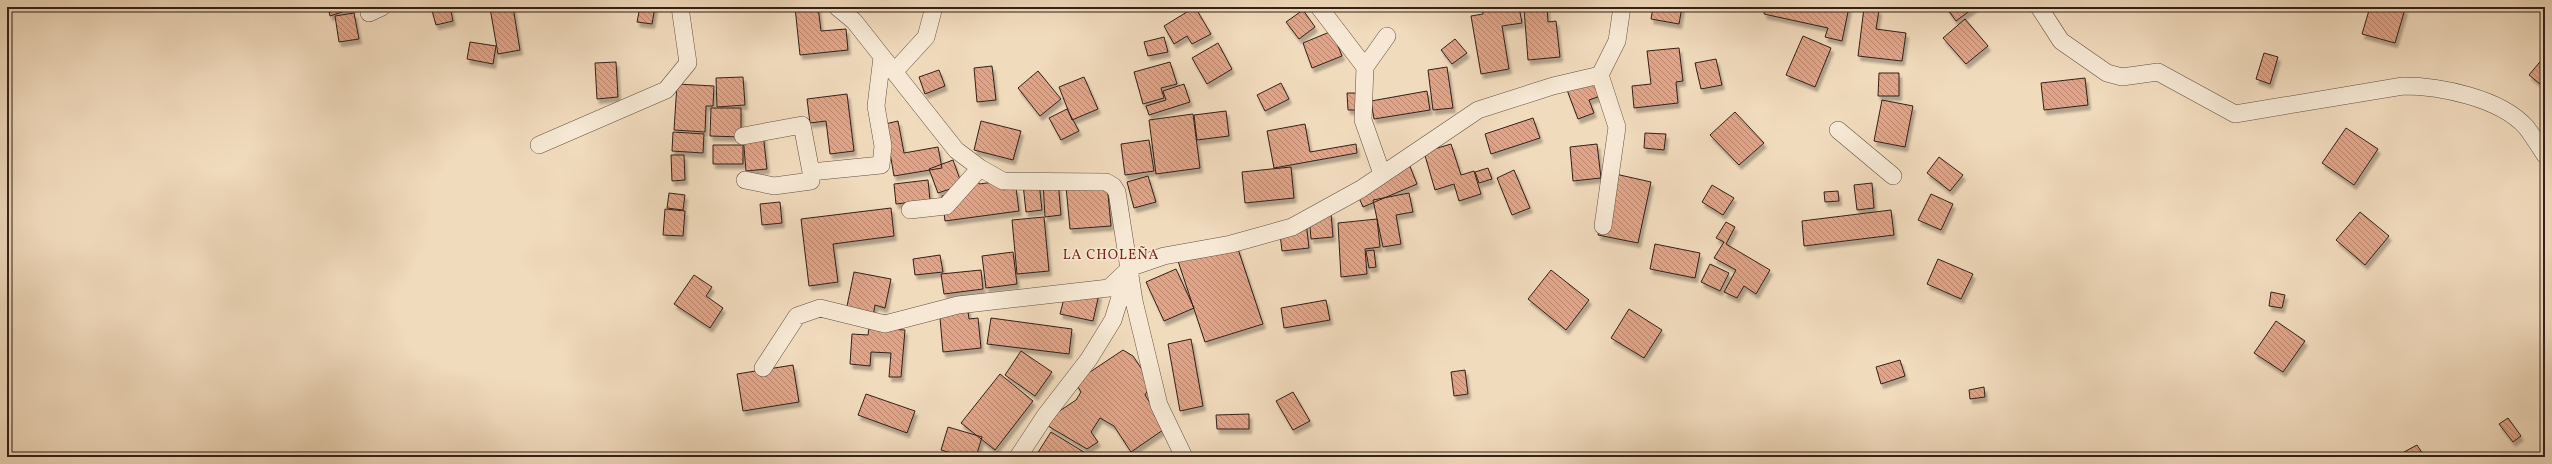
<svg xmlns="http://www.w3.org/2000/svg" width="2552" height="464" font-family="Vollkorn,serif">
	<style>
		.building { fill: url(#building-back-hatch); stroke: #322018; filter: url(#shadow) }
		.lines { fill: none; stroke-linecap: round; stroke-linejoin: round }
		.street-casing { stroke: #624f41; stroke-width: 18 }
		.street { stroke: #f6e8d4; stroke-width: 17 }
		.labels { text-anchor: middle; stroke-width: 3; stroke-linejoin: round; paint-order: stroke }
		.quarter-label { font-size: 14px; letter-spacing: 1px; fill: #7a1f14; stroke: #f6e8d4 }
	</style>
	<defs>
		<pattern id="building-back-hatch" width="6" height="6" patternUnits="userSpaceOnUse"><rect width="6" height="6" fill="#e1a488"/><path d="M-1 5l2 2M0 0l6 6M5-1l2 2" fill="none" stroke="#b7856e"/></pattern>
		<filter id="shadow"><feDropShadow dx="2.5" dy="4.5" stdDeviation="1" flood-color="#0004"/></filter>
	</defs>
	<rect width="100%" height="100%" fill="#f1dbbd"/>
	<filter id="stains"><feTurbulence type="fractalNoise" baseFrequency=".005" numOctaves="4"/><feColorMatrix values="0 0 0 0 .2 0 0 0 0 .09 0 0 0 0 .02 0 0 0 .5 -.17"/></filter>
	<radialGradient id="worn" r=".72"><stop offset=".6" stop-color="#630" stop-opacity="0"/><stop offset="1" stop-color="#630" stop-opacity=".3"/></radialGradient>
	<path class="building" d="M328 7H354V8L330 16Z
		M431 7H450L453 21 436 25Z
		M513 7 520 50 498 54 490 8Z
		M640 7H655L652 24 637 22Z
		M795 7H818L821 31 846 29 848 50 800 55Z
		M1195 7 1211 34 1192 44 1187 36 1174 44 1164 26Z
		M1482 7H1519L1522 23 1502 26 1509 69 1481 74 1471 16 1483 14Z
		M1547 7 1548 22 1556 21 1560 57 1528 60 1524 9Z
		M1653 7H1682L1679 24 1651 19Z
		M1765 7H1849L1842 41 1825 37 1828 28 1764 14Z
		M1946 7H1975L1956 21Z
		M2370 7 2405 9 2395 43 2362 34Z
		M1864 8 1879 10 1876 29 1906 33 1902 61 1858 56Z
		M1303 10 1315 27 1299 39 1286 22Z
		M354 13 359 39 339 42 335 16Z
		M1965 19 1988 46 1966 64 1943 38Z
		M1332 31 1342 56 1312 68 1303 43Z
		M1803 36 1831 48 1815 87 1786 75Z
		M1164 37 1168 52 1148 56 1144 42Z
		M1455 39 1467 53 1452 64 1441 50Z
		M470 42 496 46 493 64 467 59Z
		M1218 43 1232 69 1207 84 1192 58Z
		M1679 48 1683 81 1676 82 1678 103 1634 108 1632 86 1651 84 1647 51Z
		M2264 53 2278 57 2270 84 2256 79Z
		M2544 57H2545V88L2529 75Z
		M1716 59 1722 85 1701 89 1695 63Z
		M616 62 618 97 597 99 595 63Z
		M1170 62 1177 84 1161 88 1164 98 1143 104 1134 72Z
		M992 66 996 100 977 102 974 68Z
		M1447 67 1453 108 1433 110 1428 70Z
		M939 70 945 86 925 94 919 77Z
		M1038 71 1061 99 1040 116 1018 88Z
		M1879 73H1899V96H1878Z
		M1603 76 1609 93 1589 100 1594 113 1578 119 1567 90Z
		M743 77 745 105 717 107 716 78Z
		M1084 77 1098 109 1072 120 1059 87Z
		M2085 78 2088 105 2044 110 2041 83Z
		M1281 83 1289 99 1265 111 1257 95Z
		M677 84 714 86 713 106H706L705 132 674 130Z
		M1184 84 1190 102 1149 115 1146 106 1166 100 1163 91Z
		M1427 91 1430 110 1374 119 1371 101Z
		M1347 93H1358L1359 110H1348Z
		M847 94 854 151 830 154 826 121 810 123 807 99Z
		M1882 100 1913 106 1905 147 1874 141Z
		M711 108H741V137L710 136Z
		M1067 109 1079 131 1061 140 1049 118Z
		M1226 111 1229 136 1197 140 1194 115Z
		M1735 112 1764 143 1739 165 1710 135Z
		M1193 114 1200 168 1156 174 1149 120Z
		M1533 118 1540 138 1491 154 1485 134Z
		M898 121 904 153 938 147 942 168 894 176 885 124Z
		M981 121 1021 131 1013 160 974 150Z
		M1305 124 1310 152 1356 144 1357 153 1274 168 1267 131Z
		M2346 128 2378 149 2354 185 2322 163Z
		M673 132 704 134 703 153 672 151Z
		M763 133 767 169 746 171 743 135Z
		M1645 133 1666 134 1664 150 1644 148Z
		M1149 140 1154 171 1125 175 1121 144Z
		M1451 144 1461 175 1474 171 1481 194 1459 201 1454 184 1435 190 1424 152Z
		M1597 144 1601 178 1573 181 1570 147Z
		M713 145H743V164H713Z
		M671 155H684L685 180 672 181Z
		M1939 157 1963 175 1950 191 1927 173Z
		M953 160 962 185 938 193 929 169Z
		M1409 164 1417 184 1363 207 1354 186Z
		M1291 167 1294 198 1245 203 1242 172Z
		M1488 168 1492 179 1479 183 1475 172Z
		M1514 170 1530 208 1512 215 1497 178Z
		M1611 173 1651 182 1638 243 1598 235Z
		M1148 176 1156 202 1134 208 1127 182Z
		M928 180 930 200 896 204 894 184Z
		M978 180 979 184 1002 181 1003 190 1016 188 1019 211 945 221 942 196 964 193Z
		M1058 181 1061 215 1045 217 1043 182Z
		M1039 182 1042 210 1026 212 1023 184Z
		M1872 183 1874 208 1857 210 1854 185Z
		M1107 184 1111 226 1070 229 1066 187Z
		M1712 185 1734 198 1723 215 1702 202Z
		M1838 191 1839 201 1825 202 1824 192Z
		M669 193 685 195 683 210 667 208Z
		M1409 193 1413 212 1396 215 1401 244 1383 247 1373 200Z
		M1931 194 1953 204 1941 230 1918 220Z
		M780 202 782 223 762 225 760 204Z
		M891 208 894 236 833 244 838 282 809 286 801 219Z
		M665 209 685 211 683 236 663 235Z
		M1891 210 1894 235 1804 246 1802 221Z
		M2360 212 2389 236 2365 265 2336 240Z
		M1331 213 1333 237 1311 239 1309 215Z
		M1044 217 1049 271 1017 274 1012 220Z
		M1377 219 1380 247 1365 249 1367 274 1341 277 1338 223Z
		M1306 222 1309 248 1282 251 1279 225Z
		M1726 222 1735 227 1726 244 1770 270 1756 294 1744 286 1737 298 1724 292 1736 270 1714 258 1724 242 1716 238Z
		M1236 243 1263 324 1205 342 1178 261Z
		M1655 244 1700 253 1695 278 1650 269Z
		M1374 250 1376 267 1369 268 1366 251Z
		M1013 252 1017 284 986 288 982 256Z
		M940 255 943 272 915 275 913 259Z
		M1938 259 1973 274 1961 299 1927 284Z
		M1710 264 1729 273 1720 291 1701 282Z
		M1176 269 1194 308 1164 321 1146 282Z
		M981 270 983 289 944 294 941 274Z
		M1551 270 1589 300 1566 330 1528 299Z
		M854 272 891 279 885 308 875 305 873 317 846 311Z
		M694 275 712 287 706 296 723 308 710 328 674 304Z
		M1067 287 1099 294 1093 321 1060 314Z
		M2271 292 2285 295 2282 308 2269 306Z
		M1326 300 1330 320 1284 328 1281 308Z
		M967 304 969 319 978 318 981 348 943 352 939 307Z
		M1629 309 1662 330 1644 358 1611 338Z
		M991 318 1072 329 1069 354 987 344Z
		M2276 321 2305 341 2283 372 2254 353Z
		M869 328 905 330 901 377H889L891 353 871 352 870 366 850 364 852 334 868 335Z
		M1191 339 1203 406 1180 411 1168 344Z
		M1123 350 1133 356 1143 371 1155 378 1145 395 1166 428 1131 452 1114 426 1100 418 1091 432 1098 442 1087 449 1048 426 1055 414 1076 400 1081 392 1075 382Z
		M1021 351 1052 372 1035 396 1005 375Z
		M1900 360 1905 376 1881 384 1876 367Z
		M793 365 799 402 743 411 737 374Z
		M1465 370 1468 394 1454 396 1451 372Z
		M1000 374 1033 401 995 450 961 423Z
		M1984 387 1985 397 1970 399 1969 390Z
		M1293 392 1310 421 1293 430 1276 401Z
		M866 394 915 411 907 433 858 415Z
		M1249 414V429H1217L1216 415Z
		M2508 418 2521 436 2513 442 2499 424Z
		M948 427 982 437 976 457H965L941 450Z
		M1051 432 1092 457H1035Z
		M2417 445 2424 456 2407 457 2404 452Z"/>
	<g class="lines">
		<defs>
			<path id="street" d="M837 7 854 21 956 150 980 168 1003 181 1106 182 1113 186 1117 192 1134 301 1159 405 1184 457
				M1319 7 1365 67
				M2039 7 2061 41 2107 73 2122 77 2158 72 2235 114 2403 86C2440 86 2500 98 2526 127 2533 136 2539 146 2545 155
				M369 13 382 7
				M894 72 926 37 934 7
				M1600 75 1617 127 1603 226
				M1838 130 1893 176
				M743 136 802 125 811 172 881 165 883 146 876 106 882 57
				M539 145 666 90 688 63 680 7
				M1382 174 1363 120 1365 67 1387 36
				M745 180 774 186 811 181V172
				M910 210 946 206 980 168
				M763 368 797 316 820 308 885 324 958 305 1109 288 1129 269
				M1018 457 1045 416 1089 359 1113 320 1129 268 1164 256 1231 244 1292 227 1361 189 1478 110 1553 86 1600 75 1617 41 1622 7"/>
		</defs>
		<use href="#street" class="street-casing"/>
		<use href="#street" class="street"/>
	</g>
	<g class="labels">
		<g class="quarter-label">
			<text x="1111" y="259">LA CHOLEÑA</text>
		</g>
	</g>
	<rect width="2552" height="464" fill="none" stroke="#f1dbbd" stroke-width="24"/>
	<rect x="8" y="8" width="2536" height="448" fill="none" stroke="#322018" stroke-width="2"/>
	<rect x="12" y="12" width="2528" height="440" fill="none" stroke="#322018"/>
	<rect width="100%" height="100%" filter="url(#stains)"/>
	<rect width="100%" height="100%" fill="url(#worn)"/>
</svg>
